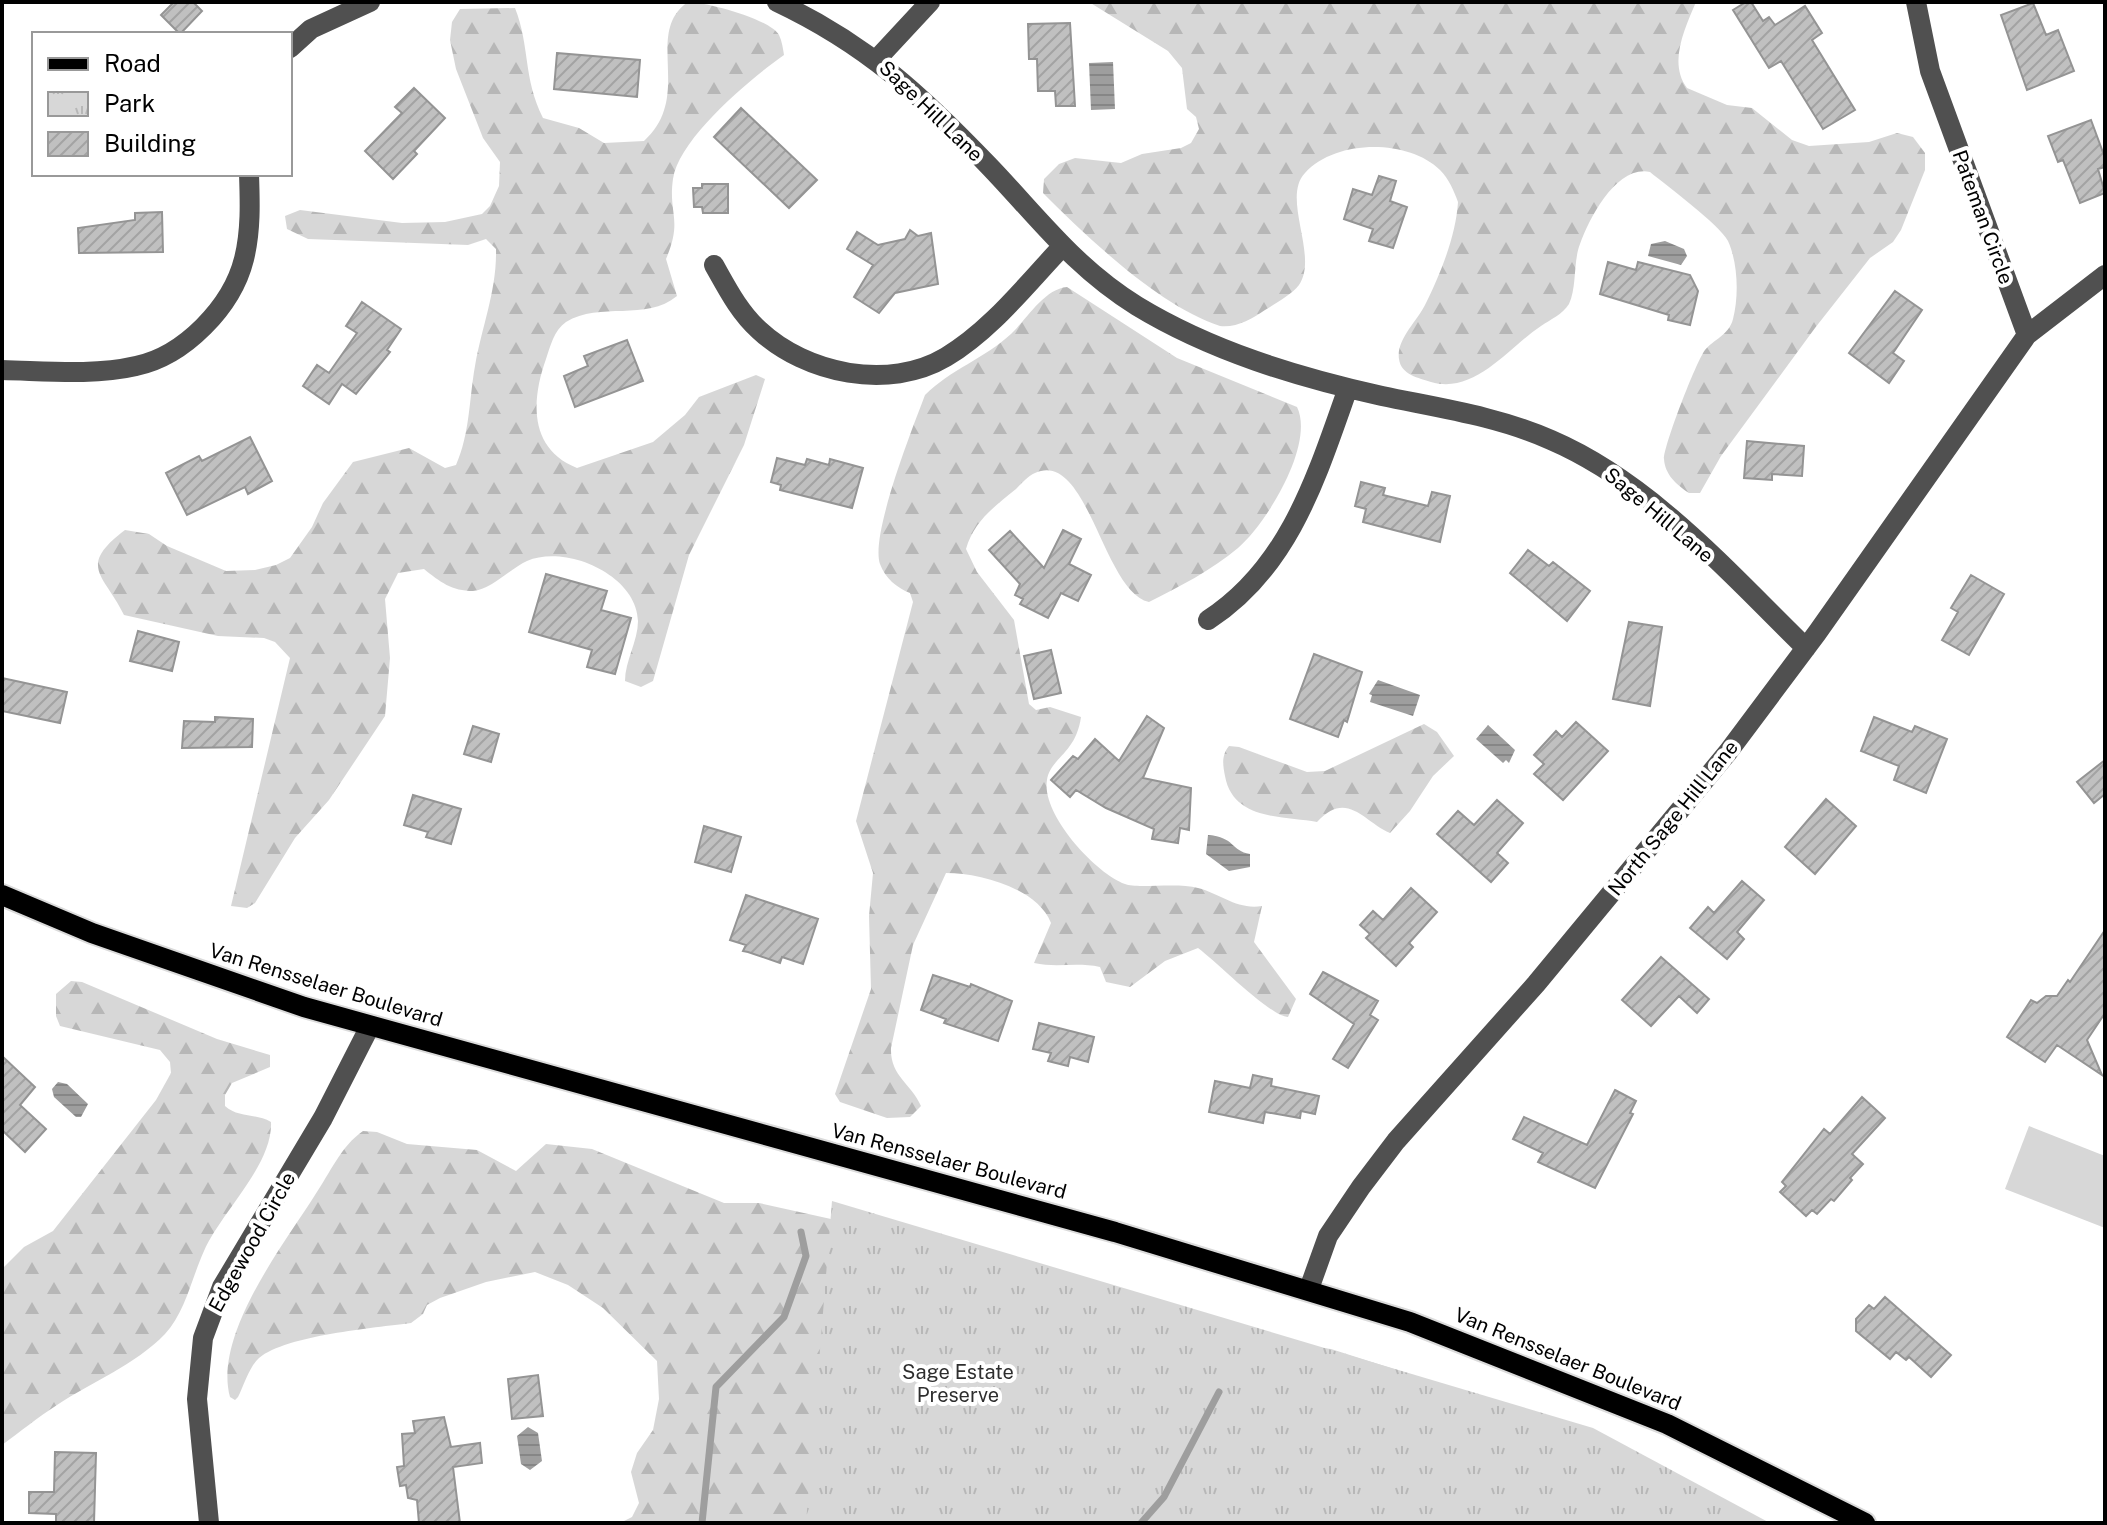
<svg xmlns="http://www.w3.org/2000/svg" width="2107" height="1525" font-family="'Public Sans',sans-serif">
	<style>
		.forest { fill: url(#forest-firs) }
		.park { fill: url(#park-tufts) }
		.garden { fill: #d7d7d7 }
		.water { fill: url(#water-rules) }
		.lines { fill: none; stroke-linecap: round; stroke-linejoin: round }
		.stream { stroke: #9e9e9e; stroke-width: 7 }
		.building { fill: url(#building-hatch); stroke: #949494; stroke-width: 2 }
		.major-casing { stroke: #dbdbdb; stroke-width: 24 }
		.minor { stroke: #505050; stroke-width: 20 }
		.major { stroke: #000; stroke-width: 20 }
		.labels { text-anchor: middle; stroke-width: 8; stroke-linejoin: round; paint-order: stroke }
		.street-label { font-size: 20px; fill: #000; stroke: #fff }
		.park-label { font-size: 20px; fill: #2e2e2e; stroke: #fff }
	</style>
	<defs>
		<pattern id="forest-firs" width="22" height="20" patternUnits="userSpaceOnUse" patternTransform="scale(2)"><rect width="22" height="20" fill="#d7d7d7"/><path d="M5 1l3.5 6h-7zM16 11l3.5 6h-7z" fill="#b7b7b7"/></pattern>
		<pattern id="park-tufts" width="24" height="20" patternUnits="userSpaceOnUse" patternTransform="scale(2)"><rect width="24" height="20" fill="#d7d7d7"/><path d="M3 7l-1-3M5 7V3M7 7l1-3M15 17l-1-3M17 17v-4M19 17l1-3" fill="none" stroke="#b7b7b7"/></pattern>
		<pattern id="water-rules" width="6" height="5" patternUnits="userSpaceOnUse" patternTransform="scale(2)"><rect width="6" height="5" fill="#9e9e9e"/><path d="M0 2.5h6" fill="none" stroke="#868686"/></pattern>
		<pattern id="building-hatch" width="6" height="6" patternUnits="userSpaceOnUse" patternTransform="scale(2)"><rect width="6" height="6" fill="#c0c0c0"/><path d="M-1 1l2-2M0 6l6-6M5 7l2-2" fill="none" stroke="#a3a3a3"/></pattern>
	</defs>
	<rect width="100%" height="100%" fill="#fff"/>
	<path class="forest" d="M688 2C706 2 770 19 779 35 782 41 783 49 784 55 751 78 679 138 673 179 668 214 683 219 666 259L677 296C646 322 600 301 566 322 554 330 550 347 546 359 531 401 529 449 577 468L653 442 685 415 699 397 756 375 765 379 744 445 689 555 653 681 641 687 625 681C625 661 638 641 638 621 637 575 566 544 527 561 511 568 491 590 473 591 452 591 440 582 424 569L398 573 385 599 390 658 385 716 329 800 295 838 255 903 247 908 231 906 290 658 275 642 264 638 218 636 124 615C105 575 76 567 125 530L149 534 167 546 226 571 255 570 276 565 290 558 312 527 323 503 353 462 409 448 445 468 456 465C470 433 469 400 475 366 482 326 497 290 496 249L486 239 468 245 308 239 287 229 285 216 300 210 402 223 445 222 482 214 490 206 499 186 500 162 483 138 456 69 450 40 452 22 460 9 515 8C530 46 523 78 543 118L579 128 604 143 644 141C694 96 643 33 688 2Z
		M1089 2H1696C1685 28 1668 63 1687 88L1727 105 1752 108 1792 140 1809 146 1869 142 1897 133 1913 137 1925 153V170L1901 230 1893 242 1870 258 1815 328 1721 456 1700 493H1689C1677 485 1665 475 1664 459 1664 445 1696 362 1705 350 1713 340 1729 335 1733 319 1739 296 1738 263 1728 241 1719 224 1667 186 1650 172 1617 165 1590 217 1580 244 1573 262 1577 287 1569 304 1562 315 1551 319 1541 326 1509 347 1475 395 1431 382 1419 378 1401 375 1399 359 1396 340 1417 321 1425 305 1440 275 1456 236 1458 202 1454 191 1449 179 1440 170 1408 139 1336 139 1305 173 1281 198 1319 256 1299 285 1291 295 1276 303 1265 310 1252 319 1236 328 1220 326 1159 306 1088 238 1043 193L1044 179 1059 164 1075 158 1121 163 1142 154 1181 148 1191 143 1199 129 1196 117 1187 109 1182 68 1168 51Z
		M1067 287 1177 358 1297 407C1315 444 1267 523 1238 548 1212 570 1179 587 1149 602 1103 592 1088 449 1035 473 1028 476 1021 484 1016 489 994 507 974 521 966 549L977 572 1014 620 1029 704 1036 710 1050 707 1081 717C1076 754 1050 758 1047 780 1041 814 1095 873 1125 884 1137 889 1177 882 1198 888 1221 894 1237 910 1262 906L1254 942 1296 999 1288 1017C1271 1017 1217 962 1198 948L1165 961 1130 987 1106 982 1100 967C1077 962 1056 968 1034 963L1051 923C1037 888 980 873 946 873L913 945 891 1048C890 1076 911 1083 921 1106L910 1117 887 1118 840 1102 835 1094 871 989 869 916 873 873 856 821 913 602 910 593C897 588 885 578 880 564 870 535 913 427 925 395 950 370 985 358 1011 334 1027 319 1044 289 1067 287Z
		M1424 724 1437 732 1454 756 1433 776 1410 811 1390 833C1364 822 1347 789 1317 822 1285 816 1233 821 1225 776 1223 765 1221 756 1229 746L1239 747 1307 772 1325 771Z
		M71 981 82 982 217 1039 270 1055V1067L232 1083 225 1095V1106C238 1118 256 1113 271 1122 273 1165 221 1212 204 1251 192 1277 185 1313 165 1334 135 1365 92 1382 57 1405 38 1417 20 1432 2 1445V1269L24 1247 53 1231 156 1100 171 1073 170 1062 160 1050 60 1026 56 1016V994Z
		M363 1131 377 1132 407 1144 477 1150 516 1171 546 1144 592 1149 724 1203H759L840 1221 1306 1346 1331 1349 1397 1370 1756 1523H620L632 1517 639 1503 631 1472 637 1453 653 1430 659 1399 657 1361 603 1308 568 1285 535 1272 486 1282 440 1298 427 1305 423 1314 411 1323C374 1328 287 1335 259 1358 249 1367 244 1385 238 1397L235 1400 230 1397C213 1335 284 1244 315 1195 330 1173 341 1146 363 1131Z"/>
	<path class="park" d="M832 1201 1593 1428 1770 1523H806Z"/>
	<path class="garden" d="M2029 1126 2105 1156V1228L2005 1189Z"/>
	<path class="water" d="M1113 62 1115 109 1091 110 1089 63Z
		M1665 241 1684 249 1687 256 1681 265 1648 256 1651 244Z
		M1378 680 1420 695 1413 716 1370 702 1372 695 1369 694Z
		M1488 725 1515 750 1509 763 1506 760 1503 763 1476 739Z
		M1208 835C1235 837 1231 851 1250 854V867L1229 871 1206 854Z
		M58 1082 67 1084 88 1104 81 1117H76L54 1097 52 1089Z
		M528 1427 538 1433 542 1461 530 1470 521 1464 517 1436Z"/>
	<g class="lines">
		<path class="stream" d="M702 1523 716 1387 784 1317 806 1256 801 1232
			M1141 1523 1164 1497 1219 1392"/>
	</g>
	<path class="building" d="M174 2H193L202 11 180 34 161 15Z
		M1746 2H1751L1763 21 1769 17 1775 25 1805 6 1822 33 1812 40 1855 110 1823 129 1781 61 1769 68 1733 10Z
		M2033 3 2046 35 2058 30 2074 71 2027 90 2001 15Z
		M1070 23 1075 106H1056L1055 91H1038L1037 59H1029L1028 24Z
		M557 53 640 60 637 97 554 89Z
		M414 88 445 118 414 151 417 154 393 179 365 151 402 113 395 107Z
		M741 108 817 180 789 208 714 137Z
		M2091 120 2105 158V167L2098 169 2105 193 2080 203 2063 160 2058 162 2048 136Z
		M1379 176 1396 181 1390 201 1407 207 1393 248 1369 241 1373 229 1344 219 1353 189 1372 195Z
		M702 184H728V213H703L702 207H694L693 188H702Z
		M162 212 163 252 79 253 78 228 135 220V213Z
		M910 230 918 236 931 233 938 284 895 293 879 313 854 297 873 265 847 249 857 232 878 245 905 239Z
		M1608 262 1636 270 1638 262 1690 275 1698 291 1690 325 1668 320 1669 315 1600 294Z
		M1895 291 1922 310 1893 353 1904 361 1889 383 1849 353Z
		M362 302 401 329 387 350 390 352 356 394 342 384 329 404 303 386 317 365 329 373 357 333 346 326Z
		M627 340 643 381 575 407 564 376 588 366 584 356Z
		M250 437 272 481 248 494 245 487 187 515 166 473 199 456 202 461Z
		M1747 441 1804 446 1802 476 1772 474V480L1744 478Z
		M777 458 805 465 807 459 829 465 830 459 863 468 852 508 780 490 781 485 771 482Z
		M1361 482 1385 488 1383 495 1428 506 1432 492 1450 496 1440 542 1363 522 1366 509 1355 506Z
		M1063 530 1081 539 1069 564 1091 575 1078 601 1061 593 1048 618 1020 604 1023 599 1015 595 1020 584 989 550 1010 531 1044 568Z
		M1528 550 1549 566 1553 562 1590 591 1567 621 1510 573Z
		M546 574 607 591 601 610 631 618 615 674 587 667 592 650 529 632Z
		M1971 575 2004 594 1969 655 1942 640 1958 612 1951 608Z
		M1629 622 1662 627 1650 706 1613 699Z
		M138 631 179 642 172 671 130 661Z
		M1051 650 1061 693 1034 699 1024 656Z
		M1314 654 1362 672 1347 722 1344 720 1338 737 1290 719Z
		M2 678 67 692 60 723 2 711Z
		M1147 716 1164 728 1143 778 1191 788 1189 830 1180 828 1178 843 1152 839 1154 829 1106 808 1076 790 1070 797 1051 780 1073 756 1078 759 1095 739 1119 761Z
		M215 717 253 719 252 747 182 748 184 721 215 722Z
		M1874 717 1912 732 1915 726 1947 739 1926 793 1894 780 1899 766 1861 751Z
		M1576 722 1608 751 1563 800 1534 774 1544 764 1534 755 1556 731 1562 737Z
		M473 726 499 734 491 762 464 754Z
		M2105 760V794L2094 803 2077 782Z
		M413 795 461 809 451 844 426 837 428 832 404 825Z
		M1826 799 1856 826 1815 874 1785 847Z
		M1497 800 1523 823 1497 853 1508 863 1491 882 1437 834 1458 811 1474 825Z
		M704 826 741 837 731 872 695 862Z
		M1742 881 1764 900 1737 932 1744 939 1727 959 1690 928 1708 907 1714 913Z
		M1411 888 1437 912 1409 943 1413 947 1396 966 1366 938 1370 934 1360 925 1373 911 1383 920Z
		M746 895 818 919 803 964 782 957 780 963 748 952 743 951 746 945 730 940Z
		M2105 930V1013L2087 1040 2102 1075 2057 1045 2045 1062 2007 1037 2031 1000 2037 1003 2046 996H2057L2068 980 2070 982Z
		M1661 957 1709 999 1697 1013 1679 996 1651 1026 1622 1000Z
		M1323 972 1378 1001 1370 1015 1378 1020 1348 1068 1333 1059 1354 1024 1310 994Z
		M933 975 970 987 971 984 1012 1001 998 1041 944 1023 946 1019 921 1010Z
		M1039 1023 1094 1037 1088 1062 1070 1057 1068 1066 1048 1061 1051 1053 1033 1049Z
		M2 1056 35 1087 20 1105 46 1129 25 1152 2 1130Z
		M1253 1075 1272 1079 1271 1086 1319 1096 1315 1114 1301 1111 1300 1118 1265 1112 1263 1123 1209 1112 1215 1081 1250 1088Z
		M1615 1090 1636 1101 1630 1113 1633 1114 1595 1188 1538 1162 1543 1153 1513 1139 1524 1117 1587 1145Z
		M1862 1097 1885 1118 1852 1154 1863 1164 1850 1178 1852 1180 1834 1201 1831 1199 1817 1214 1812 1210 1806 1216 1780 1192 1786 1186 1782 1182 1824 1129 1830 1134Z
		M1885 1297 1951 1355 1931 1377 1909 1357 1906 1360 1896 1352 1890 1359 1856 1331V1319L1869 1305 1874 1309Z
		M538 1375 543 1416 512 1419 508 1379Z
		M444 1417 451 1447 480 1443 482 1463 453 1467 460 1523H419L417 1500 408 1498 406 1485 400 1486 397 1467 404 1466 402 1434 415 1433 413 1421Z
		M55 1452 96 1453 94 1523H56V1514L29 1513V1492H54Z"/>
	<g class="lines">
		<defs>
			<path id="major" d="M2 895 92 933 304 1007 1115 1232 1410 1322 1667 1424 1865 1523"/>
		</defs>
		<use href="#major" class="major-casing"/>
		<path class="minor" d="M777 2C866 44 921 95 988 165 1038 217 1074 267 1137 306 1211 351 1297 377 1382 396 1439 408 1497 416 1551 440 1651 483 1729 573 1806 648
			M1916 2 1930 71 2027 335
			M290 48 311 29 370 2
			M877 59 930 2
			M714 265C727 288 739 312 759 330 806 374 889 391 946 357 991 330 1025 286 1061 248
			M2 370C46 371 93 376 136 366 184 356 232 307 244 259 251 231 250 202 249 174
			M1208 620C1290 567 1317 475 1348 388
			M1309 1289 1328 1236 1361 1187 1396 1141 1536 984 1728 752 1817 633 2027 335 2105 275
			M209 1523 197 1399 203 1338 222 1287 323 1118 370 1026"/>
		<use href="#major" class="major"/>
	</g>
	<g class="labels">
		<g class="street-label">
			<text transform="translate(931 111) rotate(44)" y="7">Sage Hill Lane</text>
			<text transform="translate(1983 217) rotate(70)" y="7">Pateman Circle</text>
			<text transform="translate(1659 515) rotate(40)" y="7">Sage Hill Lane</text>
			<text transform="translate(1673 818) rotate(-51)" y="7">North Sage Hill Lane</text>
			<text transform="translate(326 985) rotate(17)" y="7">Van Rensselaer Boulevard</text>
			<text transform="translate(949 1161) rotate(15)" y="7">Van Rensselaer Boulevard</text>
			<text transform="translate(252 1242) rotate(-61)" y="7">Edgewood Circle</text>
			<text transform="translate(1568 1359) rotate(22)" y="7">Van Rensselaer Boulevard</text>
		</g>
		<g class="park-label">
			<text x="958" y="1379">Sage Estate<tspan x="958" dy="23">Preserve</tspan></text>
		</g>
	</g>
	<rect width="2107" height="1525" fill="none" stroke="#000000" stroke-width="8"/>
	<rect x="32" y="32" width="260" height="144" fill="#ffffff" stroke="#999999" stroke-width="2"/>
	<rect x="48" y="58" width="40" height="12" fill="#000000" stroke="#999999" stroke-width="2"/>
	<text x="104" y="72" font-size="24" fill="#000000">Road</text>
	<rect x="48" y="92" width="40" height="24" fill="url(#park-tufts)" stroke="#999999" stroke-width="2"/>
	<text x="104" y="112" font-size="24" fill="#000000">Park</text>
	<rect x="48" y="132" width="40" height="24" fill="url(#building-hatch)" stroke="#999999" stroke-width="2"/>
	<text x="104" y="152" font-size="24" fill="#000000">Building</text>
</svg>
